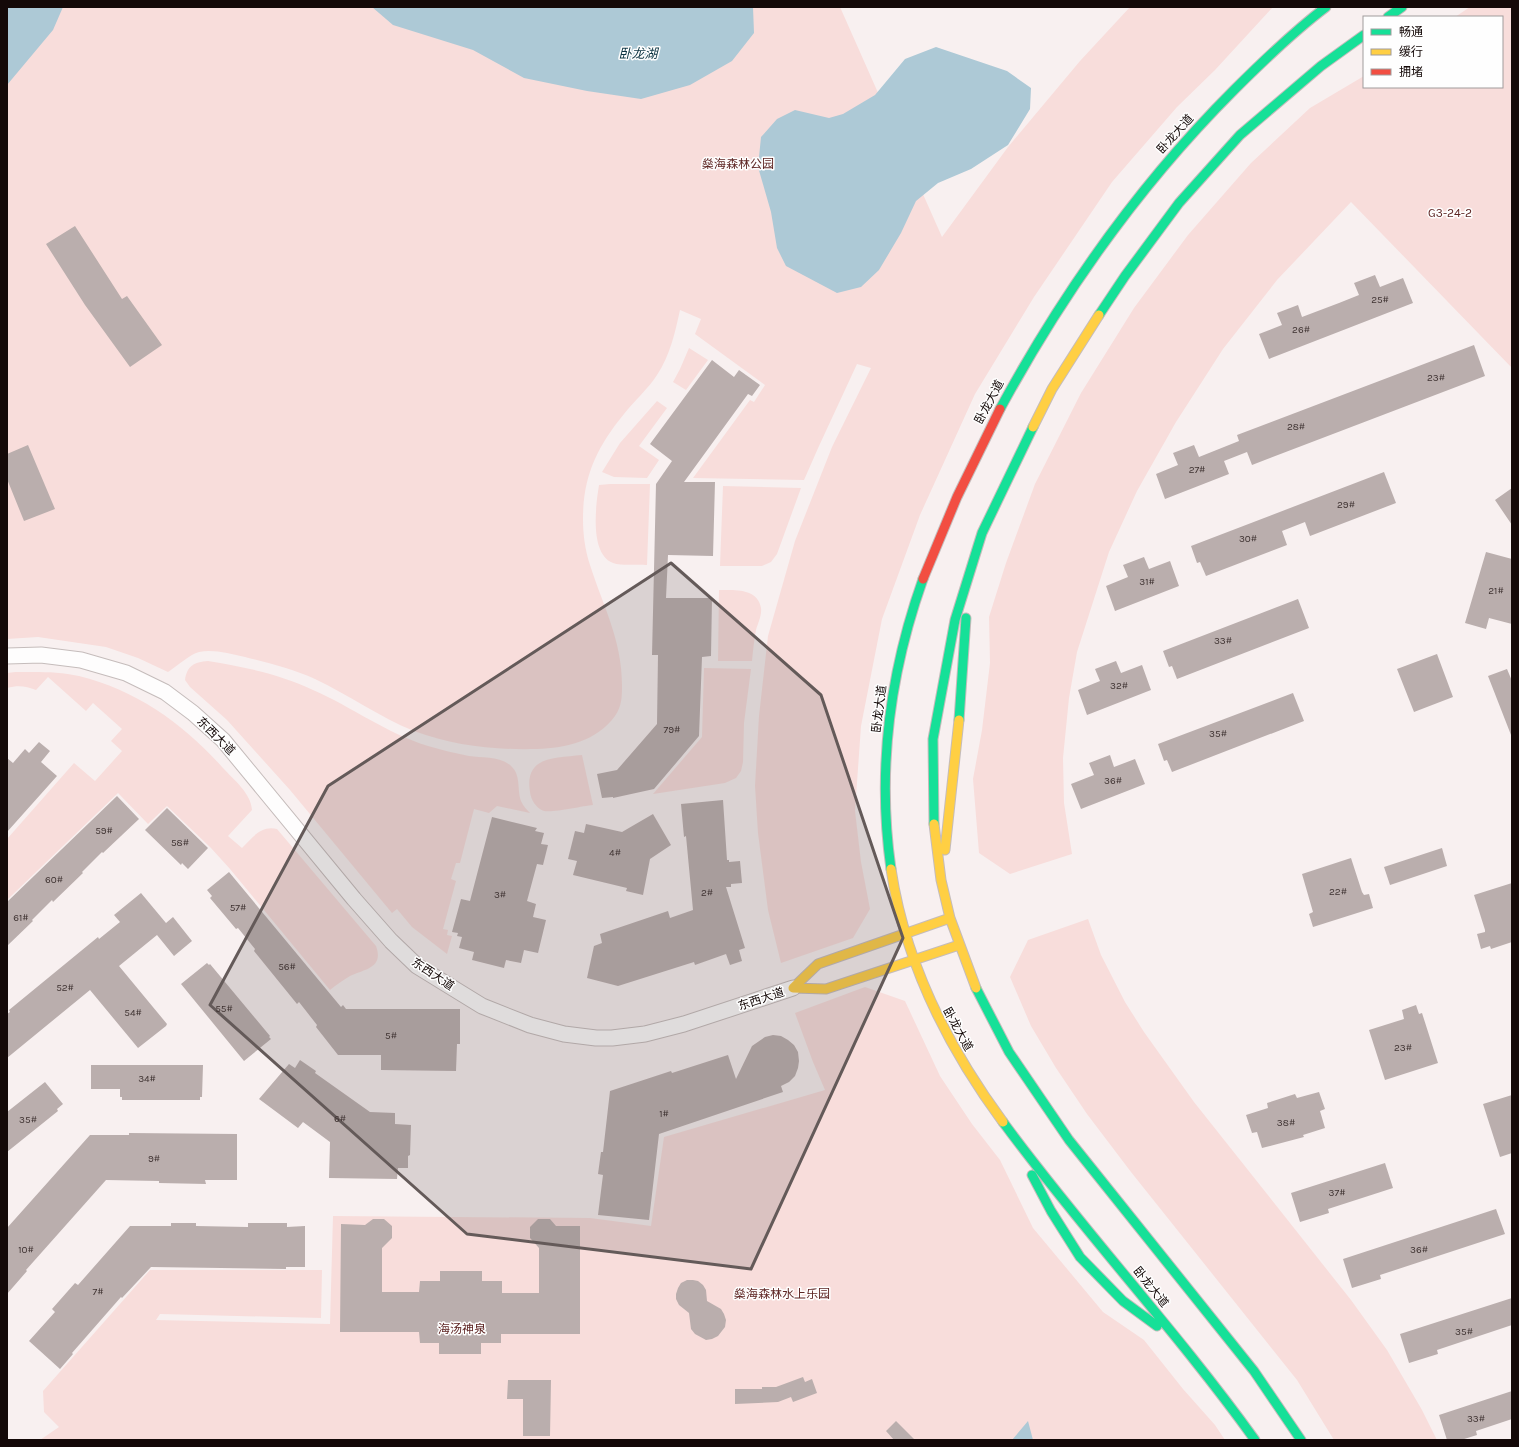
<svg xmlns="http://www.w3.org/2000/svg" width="1519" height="1447" font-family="Karla,'Noto Sans SC',sans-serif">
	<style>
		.green { fill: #f8dddb }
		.water { fill: #adc9d6 }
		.building { fill: #baaead }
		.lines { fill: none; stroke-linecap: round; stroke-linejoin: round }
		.street-casing { stroke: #c5bcbb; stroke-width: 17 }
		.fast-casing { stroke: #c5bcbb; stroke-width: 11 }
		.slow-casing { stroke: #c5bcbb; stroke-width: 11 }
		.jam-casing { stroke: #c5bcbb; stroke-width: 11 }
		.street { stroke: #fefdfd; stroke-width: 15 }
		.fast { stroke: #16e098; stroke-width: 9 }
		.slow { stroke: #ffcf43; stroke-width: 9 }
		.jam { stroke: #f24e42; stroke-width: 9 }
		.marked { fill: #645a59; fill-opacity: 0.2; stroke: #645a59; stroke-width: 3; stroke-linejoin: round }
		.labels { text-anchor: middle; stroke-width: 3; stroke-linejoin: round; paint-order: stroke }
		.number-label { font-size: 10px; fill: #3e3231 }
		.street-label { font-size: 12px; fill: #140908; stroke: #fefefe }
		.park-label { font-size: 12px; fill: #5e2523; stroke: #fefefe }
		.water-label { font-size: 13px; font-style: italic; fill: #0d3543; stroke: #fefefe }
	</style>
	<rect width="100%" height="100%" fill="#f8f0f0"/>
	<path class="green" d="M7 7H840L942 237 1008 147 1080 61 1130 7H1273L1215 70 1177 107 1112 182 1034 297 975 394 920 515 882 619 861 726 855 811 861 862 870 909 853 938 781 963 768 910 758 833 755 786 759 716 768 636 795 541 832 447 871 368 857 364 819 446 804 480 693 478 750 400 754 402 765 385 695 334 701 319 680 310C675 333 670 355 657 375 648 389 634 401 624 414 597 447 583 476 583 519 583 534 585 550 590 565 603 606 622 640 622 685 622 696 622 706 615 716 597 741 566 748 537 749 495 750 454 746 414 731 379 717 349 695 315 679 293 669 268 663 245 657 230 654 214 649 199 652 190 654 176 667 168 672L138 658 106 647 38 637 7 639Z
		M1470 7H1512V368L1351 202 1277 280 1223 349 1176 422 1137 491 1109 552 1077 652 1069 698 1063 758 1064 803 1072 854 1010 874 979 853 973 779 982 730 990 663 989 617 1006 563 1035 484 1081 393 1134 308 1188 235 1251 163 1310 108 1364 76V87H1502V17H1455Z
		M689 348 708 360 686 390 673 382 680 369Z
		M657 401 667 408 639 446 659 460 647 478 614 477 602 472 620 443Z
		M610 484H650L647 565C638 564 621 566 613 563 589 554 596 504 599 485Z
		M723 486 801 488 777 554 771 562 762 566H720Z
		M719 590C734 590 758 588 761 608 762 615 758 623 756 630 754 640 753 651 752 661H718Z
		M208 661C244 667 280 674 313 690 352 707 386 733 428 746 441 750 455 753 469 756 482 758 502 756 512 767 521 776 517 790 521 801 523 806 527 810 530 813L497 806 489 813 474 809 460 863H456L451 879 456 881 443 929 448 930 447 935 452 936 447 954 412 927 397 909 392 913 290 790 227 720 190 687 185 680C187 666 194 662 208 661Z
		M704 668 751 669 744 723 743 762 741 771 736 778 725 783 653 794 702 737Z
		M15 672C36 672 58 671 79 676 136 690 184 724 223 768 234 780 251 793 252 810L228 836 242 848C252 838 261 825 277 829L376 946C384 968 365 969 350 976 343 980 336 985 330 990L230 869 211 848 167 806 148 824 118 793 7 900V839L74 763 95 781 122 751 111 741 122 729 93 703 86 711 48 677 36 690C26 686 18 685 7 688V673Z
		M582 755 593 805C582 806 553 813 544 811 536 808 531 800 530 792 524 756 555 758 582 755Z
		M1088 919 1101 955 1125 1002 1144 1032 1194 1102 1351 1300 1387 1350 1422 1410 1437 1440H1334L1297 1380 1131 1172 1087 1114 1056 1068 1031 1026 1010 977 1028 940Z
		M865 987 905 1001 940 1076 972 1124 1000 1160 1033 1228 1103 1312 1144 1340 1183 1389 1215 1425 1225 1440H40L59 1427 44 1412 43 1391 150 1270H322L321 1318 160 1314 156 1320 330 1324 333 1216 590 1218 651 1226 664 1137 825 1090 813 1062 795 1013Z"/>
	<path class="water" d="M7 7H63L53 30 7 85Z
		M372 7H753L754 33 732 61 690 85 641 99 587 91 524 78 473 50 393 25Z
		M936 47 1007 71 1031 88 1030 109 1008 145 971 169 938 183 916 201 901 233 879 270 861 287 837 293 786 266 777 248 771 212 758 167 761 137 777 119 795 110 829 118 843 114 875 95 905 59Z
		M1028 1421 1033 1440H1012Z"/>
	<path class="building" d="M75 226 122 299 127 296 162 345 130 367 85 305 46 244Z
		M1375 275 1380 287 1403 278 1413 303 1269 359 1259 334 1282 325 1277 313 1298 305 1302 317 1339 303 1359 295 1354 283Z
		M1474 345 1485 376 1252 465 1247 452 1224 461 1229 474 1165 499 1156 474 1178 465 1173 453 1194 445 1199 457 1239 441 1237 435Z
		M712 360 734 377 739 370 760 385 752 396 748 394 684 482H715L713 556 668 555 666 598H712L711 656 702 657 699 736 654 789 613 798V797L602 798 597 774 617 770 657 724 658 655H652L656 484 672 461 650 444Z
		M28 445 55 509 24 521 7 479V454Z
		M1384 472 1396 503 1310 536 1305 522 1282 531 1287 545 1206 576 1200 562 1197 563 1191 546Z
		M1512 488V525L1495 500Z
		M1486 552 1512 559V624L1489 618 1486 629 1465 623Z
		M1144 557 1149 569 1170 561 1179 586 1115 611 1106 586 1128 577 1123 565Z
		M1298 599 1309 628 1177 679 1172 666 1169 667 1163 651Z
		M1437 654 1453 697 1414 712 1397 669Z
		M1116 661 1121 673 1142 665 1151 690 1087 715 1078 690 1100 681 1095 669Z
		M1507 669 1512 681 1511 735 1488 676Z
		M1293 693 1304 721 1172 772 1167 760 1164 761 1158 744Z
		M39 742 50 751 41 762 57 776 7 832V758L13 763 25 749 29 753Z
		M1110 755 1114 767 1135 759 1145 784 1081 809 1071 784 1094 775 1089 763Z
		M117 796 139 819 103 853 102 852 82 872 83 873 53 902 52 900 32 920 33 921 7 946V902Z
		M723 800 727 860H729V862L740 861 742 883 731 884V887H726L745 948 739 950 742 961 730 965 726 954 695 965 694 962 618 986 587 978 594 946 602 943 600 934 668 911 670 918 693 910 686 836 684 837 681 804Z
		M167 808 208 848 188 869 182 863 181 865 145 830Z
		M653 814 671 845 650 859 643 895 626 891 627 888 573 875 577 861 568 859 575 831 584 833 586 824 622 832Z
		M492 817 537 828 535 831 544 833 541 844 548 845 543 865 537 864 527 901 536 904 533 917 546 920 538 953 524 950 521 963 506 960 504 968 472 960 474 952 459 948 462 937 457 936 458 933 452 932 461 899 470 901Z
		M1442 848 1447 866 1390 885 1384 867Z
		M1351 858 1362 892 1364 895 1369 894 1373 908 1313 927 1309 914 1313 912 1302 874Z
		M229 872 341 1007 343 1005 346 1009H460V1044H457L456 1071 381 1070V1055H338L316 1027 317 1025 299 1002 297 1004 254 951 255 949 238 928 236 929 210 898 212 896 207 890Z
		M1512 883V942L1491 949 1490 946 1481 949 1477 934 1485 932V930L1474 895Z
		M141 893 166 923 173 917 192 941 174 956 157 935 119 966 167 1024 166 1026 138 1048 90 990 7 1058V1014L10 1012 9 1010 98 937 99 939 120 922 114 915Z
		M207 963 209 965 210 964 270 1036 269 1037 271 1039 244 1061 181 984Z
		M1416 1005 1419 1014 1422 1013 1438 1063 1385 1080 1369 1030 1404 1019 1402 1010Z
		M773 1035 781 1036 788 1040 794 1045 798 1052 799 1061 798 1068 795 1076 789 1082 781 1086 783 1092 659 1134 649 1220 598 1215 603 1175 598 1174 601 1152H603L610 1091 671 1071 672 1073 728 1055 736 1079 752 1046 765 1037Z
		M300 1060 316 1071 315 1073 370 1112 395 1113V1124L411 1125 410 1155 408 1156V1168H398L397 1179 329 1178 330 1142 303 1122 298 1128 259 1099 289 1064 295 1068Z
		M91 1065H203L202 1097H200V1100H122V1097H120V1089H91Z
		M45 1082 63 1104 57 1109 58 1111 7 1152V1112Z
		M1319 1092 1325 1109 1320 1111 1325 1128 1303 1135 1304 1137 1262 1148 1257 1132 1252 1133 1246 1115 1268 1108 1267 1103 1295 1094 1297 1098Z
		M1512 1095V1153L1500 1157 1483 1104Z
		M129 1133 237 1134V1180H205L206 1184 159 1183V1181L106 1180 26 1270 27 1271 7 1294V1228L90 1135H129Z
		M1385 1163 1393 1188 1328 1209 1329 1213 1300 1222 1291 1193Z
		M1496 1209 1505 1234 1380 1275 1381 1279 1352 1288 1343 1259Z
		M373 1219H384L392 1226V1238L382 1248V1292H419L420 1281H440V1271H482V1281H502V1293H539V1248L530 1238V1227L538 1219H550L556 1226H580V1334H501V1343H481V1354H439V1343H420L419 1332H340L341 1224 365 1225Z
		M171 1223H196V1226L248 1227V1223H287V1227L305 1226V1267H286V1269L151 1267 122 1298 121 1297 72 1353 73 1354 60 1369 29 1341 55 1312 52 1309 75 1283 78 1285 130 1226H171Z
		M687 1280H693L698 1281 703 1285 706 1290 707 1301 721 1309 724 1314 726 1320 725 1327 718 1336 712 1339 706 1340 695 1334 691 1329 689 1313 679 1305 676 1299V1294L678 1288 681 1283Z
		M1512 1298V1325L1437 1350 1438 1354 1409 1363 1400 1334Z
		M803 1377 805 1382 812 1379 817 1393 793 1402 791 1397 778 1402 735 1404V1389H762V1387H776Z
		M508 1380H551L550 1436H523V1399H507Z
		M1512 1391V1419L1476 1431 1477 1435 1461 1440H1447L1439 1415Z
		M896 1421 915 1440H894L886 1431Z"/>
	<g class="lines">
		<defs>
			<path id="street" d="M7 656 41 655 81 660 126 673 165 692 193 713 223 740 354 899 391 941 417 966 482 1006 530 1025 564 1034 596 1038H612L645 1034 684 1024 793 988"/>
			<path id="fast" d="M1388 17 1402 7
				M1099 315 1125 276 1179 203 1240 135 1321 66 1364 35
				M1000 409C1064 291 1139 185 1234 90 1263 61 1293 32 1326 7
				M959 720 966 618
				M934 824 933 739 955 620 982 533 1033 427
				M891 869C877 771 890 672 923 579
				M976 988 1009 1052 1069 1140 1254 1371 1301 1440
				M1003 1122C1083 1231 1176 1330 1255 1440
				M1032 1175 1051 1211 1080 1257 1123 1301 1157 1326"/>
			<path id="slow" d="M1033 427 1052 389 1099 315
				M934 824 941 880 950 918 976 988
				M945 850 959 720
				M891 869C905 963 947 1046 1003 1122
				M793 988 818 964 950 918
				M793 988 826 989 959 945"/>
			<path id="jam" d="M923 579 957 497 1000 409"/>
		</defs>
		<use href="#street" class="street-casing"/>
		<use href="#fast" class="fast-casing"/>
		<use href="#slow" class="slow-casing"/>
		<use href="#jam" class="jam-casing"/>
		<use href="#street" class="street"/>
		<use href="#fast" class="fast"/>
		<use href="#slow" class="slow"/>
		<use href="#jam" class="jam"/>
	</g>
	<path class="marked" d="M671 563 821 695 903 938 751 1269 467 1234 210 1005 328 786Z"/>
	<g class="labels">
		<g class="number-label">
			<text x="1380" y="303">25#</text>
			<text x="1301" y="333">26#</text>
			<text x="1436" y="381">23#</text>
			<text x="1296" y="430">28#</text>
			<text x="1197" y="473">27#</text>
			<text x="1346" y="508">29#</text>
			<text x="1248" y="542">30#</text>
			<text x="1147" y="585">31#</text>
			<text x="1496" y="594">21#</text>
			<text x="1223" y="644">33#</text>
			<text x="1119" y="689">32#</text>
			<text x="672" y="733">79#</text>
			<text x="1218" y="737">35#</text>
			<text x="1113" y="784">36#</text>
			<text x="104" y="834">59#</text>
			<text x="180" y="846">58#</text>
			<text x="615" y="856">4#</text>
			<text x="54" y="883">60#</text>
			<text x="1338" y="895">22#</text>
			<text x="707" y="896">2#</text>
			<text x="500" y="898">3#</text>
			<text x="238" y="911">57#</text>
			<text x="21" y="921">61#</text>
			<text x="287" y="970">56#</text>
			<text x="65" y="991">52#</text>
			<text x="224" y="1012">55#</text>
			<text x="133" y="1016">54#</text>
			<text x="391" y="1039">5#</text>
			<text x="1403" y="1051">23#</text>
			<text x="147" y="1082">34#</text>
			<text x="664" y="1117">1#</text>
			<text x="340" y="1122">6#</text>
			<text x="28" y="1123">35#</text>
			<text x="1286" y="1126">38#</text>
			<text x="154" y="1162">9#</text>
			<text x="1337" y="1196">37#</text>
			<text x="26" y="1253">10#</text>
			<text x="1419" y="1253">36#</text>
			<text x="98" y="1295">7#</text>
			<text x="1464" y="1335">35#</text>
			<text x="1476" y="1422">33#</text>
		</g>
		<g class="street-label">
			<text transform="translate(1175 134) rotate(-48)" y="4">卧龙大道</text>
			<text transform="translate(989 402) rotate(-62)" y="4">卧龙大道</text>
			<text transform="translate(879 709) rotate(-83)" y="4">卧龙大道</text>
			<text transform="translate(216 736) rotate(45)" y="4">东西大道</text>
			<text transform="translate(433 974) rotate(34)" y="4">东西大道</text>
			<text transform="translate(761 999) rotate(-18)" y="4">东西大道</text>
			<text transform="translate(958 1029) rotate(61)" y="4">卧龙大道</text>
			<text transform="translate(1151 1287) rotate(51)" y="4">卧龙大道</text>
		</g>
		<g class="park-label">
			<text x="738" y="168">燊海森林公园</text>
			<text x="1450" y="217">G3-24-2</text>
			<text x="782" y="1298">燊海森林水上乐园</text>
			<text x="462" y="1333">海汤神泉</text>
		</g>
		<g class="water-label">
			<text x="638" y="58">卧龙湖</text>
		</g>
	</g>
	<rect width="1519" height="1447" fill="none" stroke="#140908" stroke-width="16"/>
	<rect x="1363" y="16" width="140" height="72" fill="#fefefe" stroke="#a09c9c"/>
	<rect x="1371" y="29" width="20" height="6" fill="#16e098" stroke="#a09c9c"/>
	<text x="1399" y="36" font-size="12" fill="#140908">畅通</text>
	<rect x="1371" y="49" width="20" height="6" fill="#ffcf43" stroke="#a09c9c"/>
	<text x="1399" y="56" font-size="12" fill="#140908">缓行</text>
	<rect x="1371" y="69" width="20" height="6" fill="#f24e42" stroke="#a09c9c"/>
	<text x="1399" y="76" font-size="12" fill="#140908">拥堵</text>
</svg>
